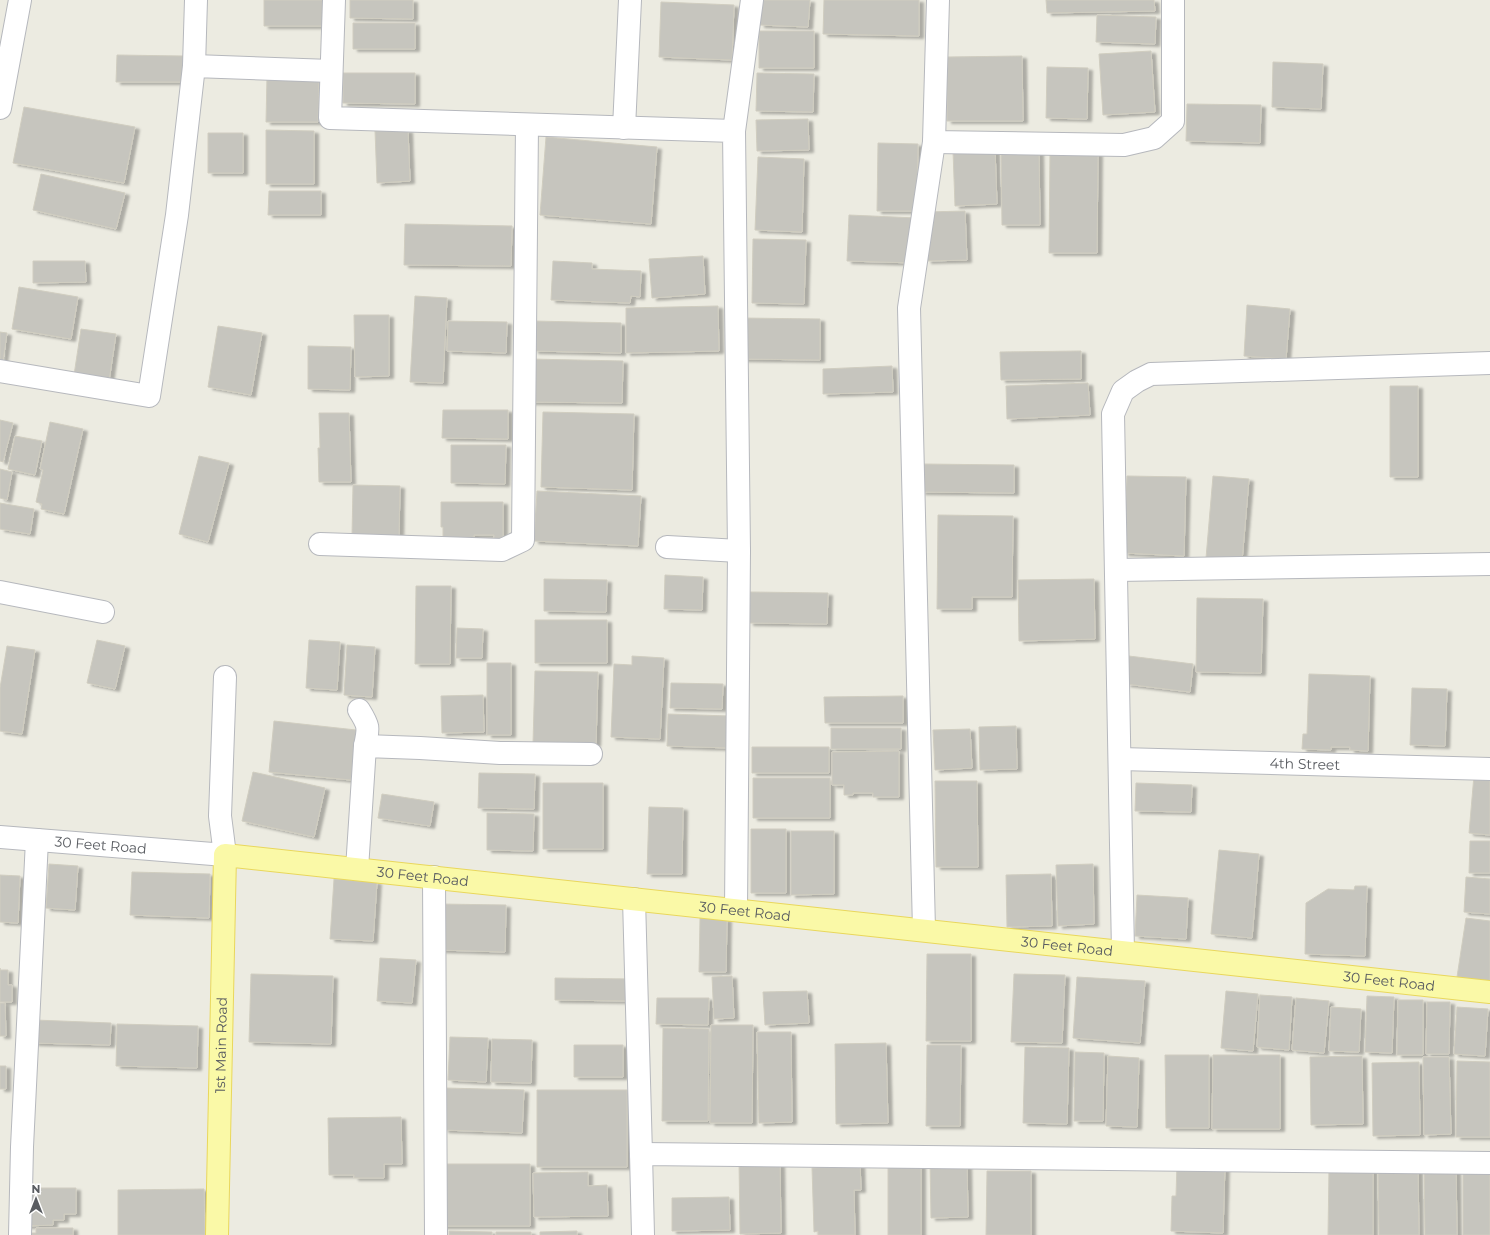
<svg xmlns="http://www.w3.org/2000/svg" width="1490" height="1235" font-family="Montserrat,sans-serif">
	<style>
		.building { fill: #c6c5be; stroke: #d0cdc0; filter: url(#shadow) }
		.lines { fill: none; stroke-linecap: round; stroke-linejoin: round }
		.minor-casing { stroke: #b6b8bd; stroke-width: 24 }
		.major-casing { stroke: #e9d75c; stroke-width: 24 }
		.minor { stroke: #fff; stroke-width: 22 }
		.major { stroke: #faf9a7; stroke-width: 22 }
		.labels { text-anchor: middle; stroke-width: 3; stroke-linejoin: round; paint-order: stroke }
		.street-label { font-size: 14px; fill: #595c61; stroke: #fff }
	</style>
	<defs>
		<filter id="shadow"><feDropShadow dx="4.5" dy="2.5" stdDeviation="1" flood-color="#0004"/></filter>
	</defs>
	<rect width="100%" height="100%" fill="#ecebe1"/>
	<path class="building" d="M264 0H327V26H264Z
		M350 0H413V19L350 18Z
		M761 0H810L808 27 760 25Z
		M824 0H919V36L823 34Z
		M1046 0H1154L1155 11 1047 13Z
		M661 2 734 5 732 60 659 57Z
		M1097 15 1156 17 1155 44 1096 42Z
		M353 23H415V49H353Z
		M759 31H814V68H759Z
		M1151 51 1155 112 1103 115 1099 54Z
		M117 55 183 56V82H116Z
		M1022 56 1023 121H947V57Z
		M1273 62 1323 64 1321 109 1272 107Z
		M1047 67 1088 68 1087 119 1046 118Z
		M343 73H415V104L343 103Z
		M757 73 814 74 813 112 756 111Z
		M267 75 319 76 318 122H266Z
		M1187 104 1261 105 1260 143 1186 141Z
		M24 107 135 127 124 183 13 163Z
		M808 119 809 150 757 151 756 120Z
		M266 130 314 131V184H266Z
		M408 130 410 181 377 183 375 131Z
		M208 133H243V173H208Z
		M546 137 657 147 651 224 540 215Z
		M878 143 918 144 917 211H877Z
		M995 149 997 204 955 206 953 151Z
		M1039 150 1040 225H1002L1001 151Z
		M1050 152 1098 153 1097 253H1049Z
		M758 157 804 159 802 232 755 230Z
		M41 174 125 193 116 229 33 210Z
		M269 191H321V215H268Z
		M965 211 967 260 927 261 925 212Z
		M849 215 917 218 915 263 847 261Z
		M405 224 512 226 511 266 404 265Z
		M753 239 806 240 804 304 752 303Z
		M703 256 705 294 652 298 649 259Z
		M33 261H85L86 282 33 283Z
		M553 261 592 263V269L641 271 640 297 631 296 630 303 551 300Z
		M19 287 78 297 71 339 12 329Z
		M415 296 447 298 443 383 410 382Z
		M1247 305 1290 309 1286 359 1244 356Z
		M718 306 719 351 626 353V308Z
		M354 315H389V376L355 377Z
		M741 318 820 319V360L741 359Z
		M448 321 507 322 506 353 447 351Z
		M534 321 621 323V353L534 351Z
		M218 326 262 333 251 395 208 387Z
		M81 329 116 334 109 381 74 375Z
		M0 332 7 333 3 361H0Z
		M308 346 351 347 350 390 308 389Z
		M1081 351V379L1001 380 1000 352Z
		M530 359 623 361 622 403 529 402Z
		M892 366 893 392 823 394V369Z
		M1088 383 1090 415 1007 419 1006 386Z
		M1390 386H1418V477H1390Z
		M443 410H508V439L442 438Z
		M543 412 634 414 632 490 541 487Z
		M319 413H349L351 482H319L318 448H320Z
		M0 420 13 423 3 462 0 461Z
		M50 422 83 429 64 514 41 509 42 504 36 502 43 470 40 469Z
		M15 436 42 441 35 475 8 469Z
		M451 445H506L505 484 451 483Z
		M199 456 229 463 208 542 179 534Z
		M922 464 1014 465V493L921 492Z
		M0 469 12 472 7 500 0 498Z
		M1127 476 1186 477 1184 556 1124 553Z
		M1213 476 1249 479 1242 561 1206 558Z
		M353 485 400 486 399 538 352 536Z
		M537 491 641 496 638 546 534 541Z
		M441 502H503V539H494V535H474V539H443V527H441Z
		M0 503 34 509 30 534 0 529Z
		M938 515 1013 516 1012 597H972V609H937Z
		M665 575 703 577 702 610 664 609Z
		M544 579 607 580 606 612 544 611Z
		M1094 579 1095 639 1019 641 1018 580Z
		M416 586H451L450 664H415Z
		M750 592 828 593 827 624 749 623Z
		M1197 598 1263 599 1261 673 1196 672Z
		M535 620H607V663H535Z
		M457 628 483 629 482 658H456Z
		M97 640 125 646 115 689 87 683Z
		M309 640 340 642 337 690 306 688Z
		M347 645 375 647 372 697 344 695Z
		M7 646 35 650 22 734 0 731V688Z
		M632 656 664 658 660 739 611 737 614 664 632 665Z
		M1129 656 1193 664 1190 692 1126 684Z
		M487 663H511V735H487Z
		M535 671 598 672 596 744 533 743Z
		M1309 674 1370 676 1368 751 1350 750V747H1331V750L1302 749 1303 734H1307Z
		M671 683 723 684 722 709 670 708Z
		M1412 688 1447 689 1445 746 1410 745Z
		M483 695 484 732 442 733 441 696Z
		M903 696V723H825L824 697Z
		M668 714 730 716V748L667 746Z
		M274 721 356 730 351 780 269 772Z
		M1016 726 1017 769 980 770 979 727Z
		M831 728H901V749H831Z
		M970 729 972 768 935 770 933 730Z
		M752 747H829V773H752Z
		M899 751V797H873V793H853V795H844V785H832V752Z
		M253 772 325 788 314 837 242 821Z
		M479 773 535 774 534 809 478 808Z
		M1474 775 1490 777V835L1469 833Z
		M753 778H830V818H753Z
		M935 781H977L978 867H936Z
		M543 783H603V849H543Z
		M1136 783 1192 785 1191 812 1135 811Z
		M382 794 434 802 430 826 378 818Z
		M649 807 683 808 682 874H647Z
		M487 813 534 814 533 851 487 850Z
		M751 829H786V893H751Z
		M791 831H834V894L791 895Z
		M1470 841H1490V873H1469Z
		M1219 850 1259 854 1252 938 1211 934Z
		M49 864 78 866 75 910 46 908Z
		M1093 864 1094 924 1058 926 1056 865Z
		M132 872 210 874 209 918 130 915Z
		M1051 874 1052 926 1007 927 1006 875Z
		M0 875 20 876 18 923 0 922Z
		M1466 877 1490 879V914L1464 912Z
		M334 879 377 882 373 941 330 939Z
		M1355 886H1367L1365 956 1305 954 1306 903 1328 889 1354 890Z
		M1137 895 1188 898 1186 939 1135 936Z
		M440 904 506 905 505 952 439 950Z
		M700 918 727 919 726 972H699Z
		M1466 918 1490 921V981L1457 977Z
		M927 954H971V1041H926Z
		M380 958 416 960 412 1003 377 1001Z
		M0 968V970H8V985H12V1002H0Z
		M251 974 333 976 331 1044 249 1042Z
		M1014 974 1065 975 1062 1043 1011 1042Z
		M732 976 734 1018 714 1019 712 977Z
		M1077 977 1145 981 1140 1043 1073 1038Z
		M555 978 632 979 631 1001 555 1000Z
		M807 991 809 1023 765 1025 763 992Z
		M1226 991 1258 994 1253 1051 1221 1048Z
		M1260 995 1292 997 1289 1050 1257 1047Z
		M1367 996 1394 997 1392 1053 1365 1052Z
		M657 998H709L708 1025 656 1024Z
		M1296 998 1329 1001 1324 1053 1292 1050Z
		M1398 1000H1423V1055H1397Z
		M1427 1002H1450L1449 1054H1426Z
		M0 1003H5L6 1036H0Z
		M1331 1007 1361 1009 1359 1052 1329 1051Z
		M1457 1007 1488 1009 1485 1056 1454 1054Z
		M35 1020 111 1023 110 1045 34 1043Z
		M117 1024 198 1026 197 1068 116 1066Z
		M711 1025H753L752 1123H710Z
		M663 1028 709 1029 708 1121H662Z
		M757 1032H791L792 1122 759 1123Z
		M450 1037 488 1038 486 1082 448 1080Z
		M492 1039 532 1040 531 1083 491 1082Z
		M886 1043 888 1123 836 1124 835 1044Z
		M574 1045H623V1077H574Z
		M927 1045H961L960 1126H926Z
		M1025 1047 1069 1048 1067 1124 1023 1123Z
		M1075 1052 1104 1053 1103 1121H1074Z
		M1165 1055H1209V1128H1166Z
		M1213 1055H1280V1129H1212Z
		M1108 1056 1139 1058 1137 1127 1106 1126Z
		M1362 1056 1363 1124 1311 1125 1310 1057Z
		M1423 1057H1449L1451 1134 1424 1135Z
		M1457 1061 1490 1062V1137H1456Z
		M1419 1062 1420 1135 1373 1136 1372 1063Z
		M0 1066H6V1089H0Z
		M445 1088 524 1090 522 1133 444 1130Z
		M537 1090H627V1167H537Z
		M401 1117 402 1164H384V1178H354V1175H329L328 1118Z
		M780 1160 781 1233 740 1234 739 1161Z
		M860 1162 861 1190H854L855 1235H818V1231L814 1232 812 1168 832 1167V1163Z
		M967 1162 968 1217 931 1218 930 1163Z
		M1177 1162 1185 1163V1171H1198L1199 1163 1225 1164 1223 1233 1171 1231 1172 1196H1176Z
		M439 1164H530V1226H439Z
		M888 1164H921V1235H888Z
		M1456 1164 1457 1235H1425L1424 1165Z
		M1329 1168 1373 1169V1235H1328Z
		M1378 1168H1418L1419 1235H1379Z
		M1463 1169H1490V1235H1463Z
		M987 1171H1031V1235H986Z
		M588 1172V1186L607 1185 608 1216 534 1217 533 1173Z
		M24 1188H76V1214H64V1220H53V1225L25 1226Z
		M204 1189 205 1235H118V1190Z
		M729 1197 730 1230 672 1231V1198Z
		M36 1228H73V1235H31V1233H36Z
		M449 1231 492 1232V1235H449Z
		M577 1231V1235H540V1232Z
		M496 1232H531V1235H496Z"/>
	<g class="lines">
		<defs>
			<g id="minor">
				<path d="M334 0 330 118 734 131 739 551 736 910"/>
				<path d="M938 0 934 142 1124 145 1154 138 1173 121V0"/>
				<path d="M194 66 196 0"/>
				<path d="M0 108 20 0"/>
				<path d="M624 128 630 0"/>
				<path d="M734 131 752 0"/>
				<path d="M0 371 149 396 177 215 194 66 331 71"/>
				<path d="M320 544 502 550 523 540 527 125"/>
				<path d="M667 547 739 551"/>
				<path d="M1117 570 1490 564"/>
				<path d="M0 592 103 612"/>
				<path d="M359 710C369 726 369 727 365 746"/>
				<path id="s1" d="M1120 759 1490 769"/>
				<path id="s2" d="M0 837 225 855 220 816 225 677"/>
				<path d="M357 869 365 746 420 748 500 753 591 754"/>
				<path d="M434 877 436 1235"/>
				<path d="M634 899 641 1154"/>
				<path d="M924 930 909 308 934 142"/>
				<path d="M1123 952 1113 414 1123 391 1137 381 1151 374 1490 363"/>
				<path d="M20 1235 22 1147 37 840"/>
				<path d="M643 1235 641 1154 1490 1163"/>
			</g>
			<g id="major">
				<path id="s3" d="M217 1235 225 855 1490 992"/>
			</g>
		</defs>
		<use href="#minor" class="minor-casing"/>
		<use href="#major" class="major-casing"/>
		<use href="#minor" class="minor"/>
		<use href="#major" class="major"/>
	</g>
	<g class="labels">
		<g class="street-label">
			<text dy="5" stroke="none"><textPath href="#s1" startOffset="185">4th Street</textPath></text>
			<text dy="5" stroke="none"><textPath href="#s2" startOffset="101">30 Feet Road</textPath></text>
			<text dy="5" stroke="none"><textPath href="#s3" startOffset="579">30 Feet Road</textPath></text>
			<text dy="5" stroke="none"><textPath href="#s3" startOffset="903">30 Feet Road</textPath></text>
			<text dy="5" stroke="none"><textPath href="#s3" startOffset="1227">30 Feet Road</textPath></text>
			<text dy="5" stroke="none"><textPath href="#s3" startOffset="1551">30 Feet Road</textPath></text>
			<text dy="5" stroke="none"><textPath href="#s3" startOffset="190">1st Main Road</textPath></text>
		</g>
	</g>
	<g transform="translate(36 1199)" stroke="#ffffff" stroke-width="3" paint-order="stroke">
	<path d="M0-3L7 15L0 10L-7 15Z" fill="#595c61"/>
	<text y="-6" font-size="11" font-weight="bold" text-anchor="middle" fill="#595c61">N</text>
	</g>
</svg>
